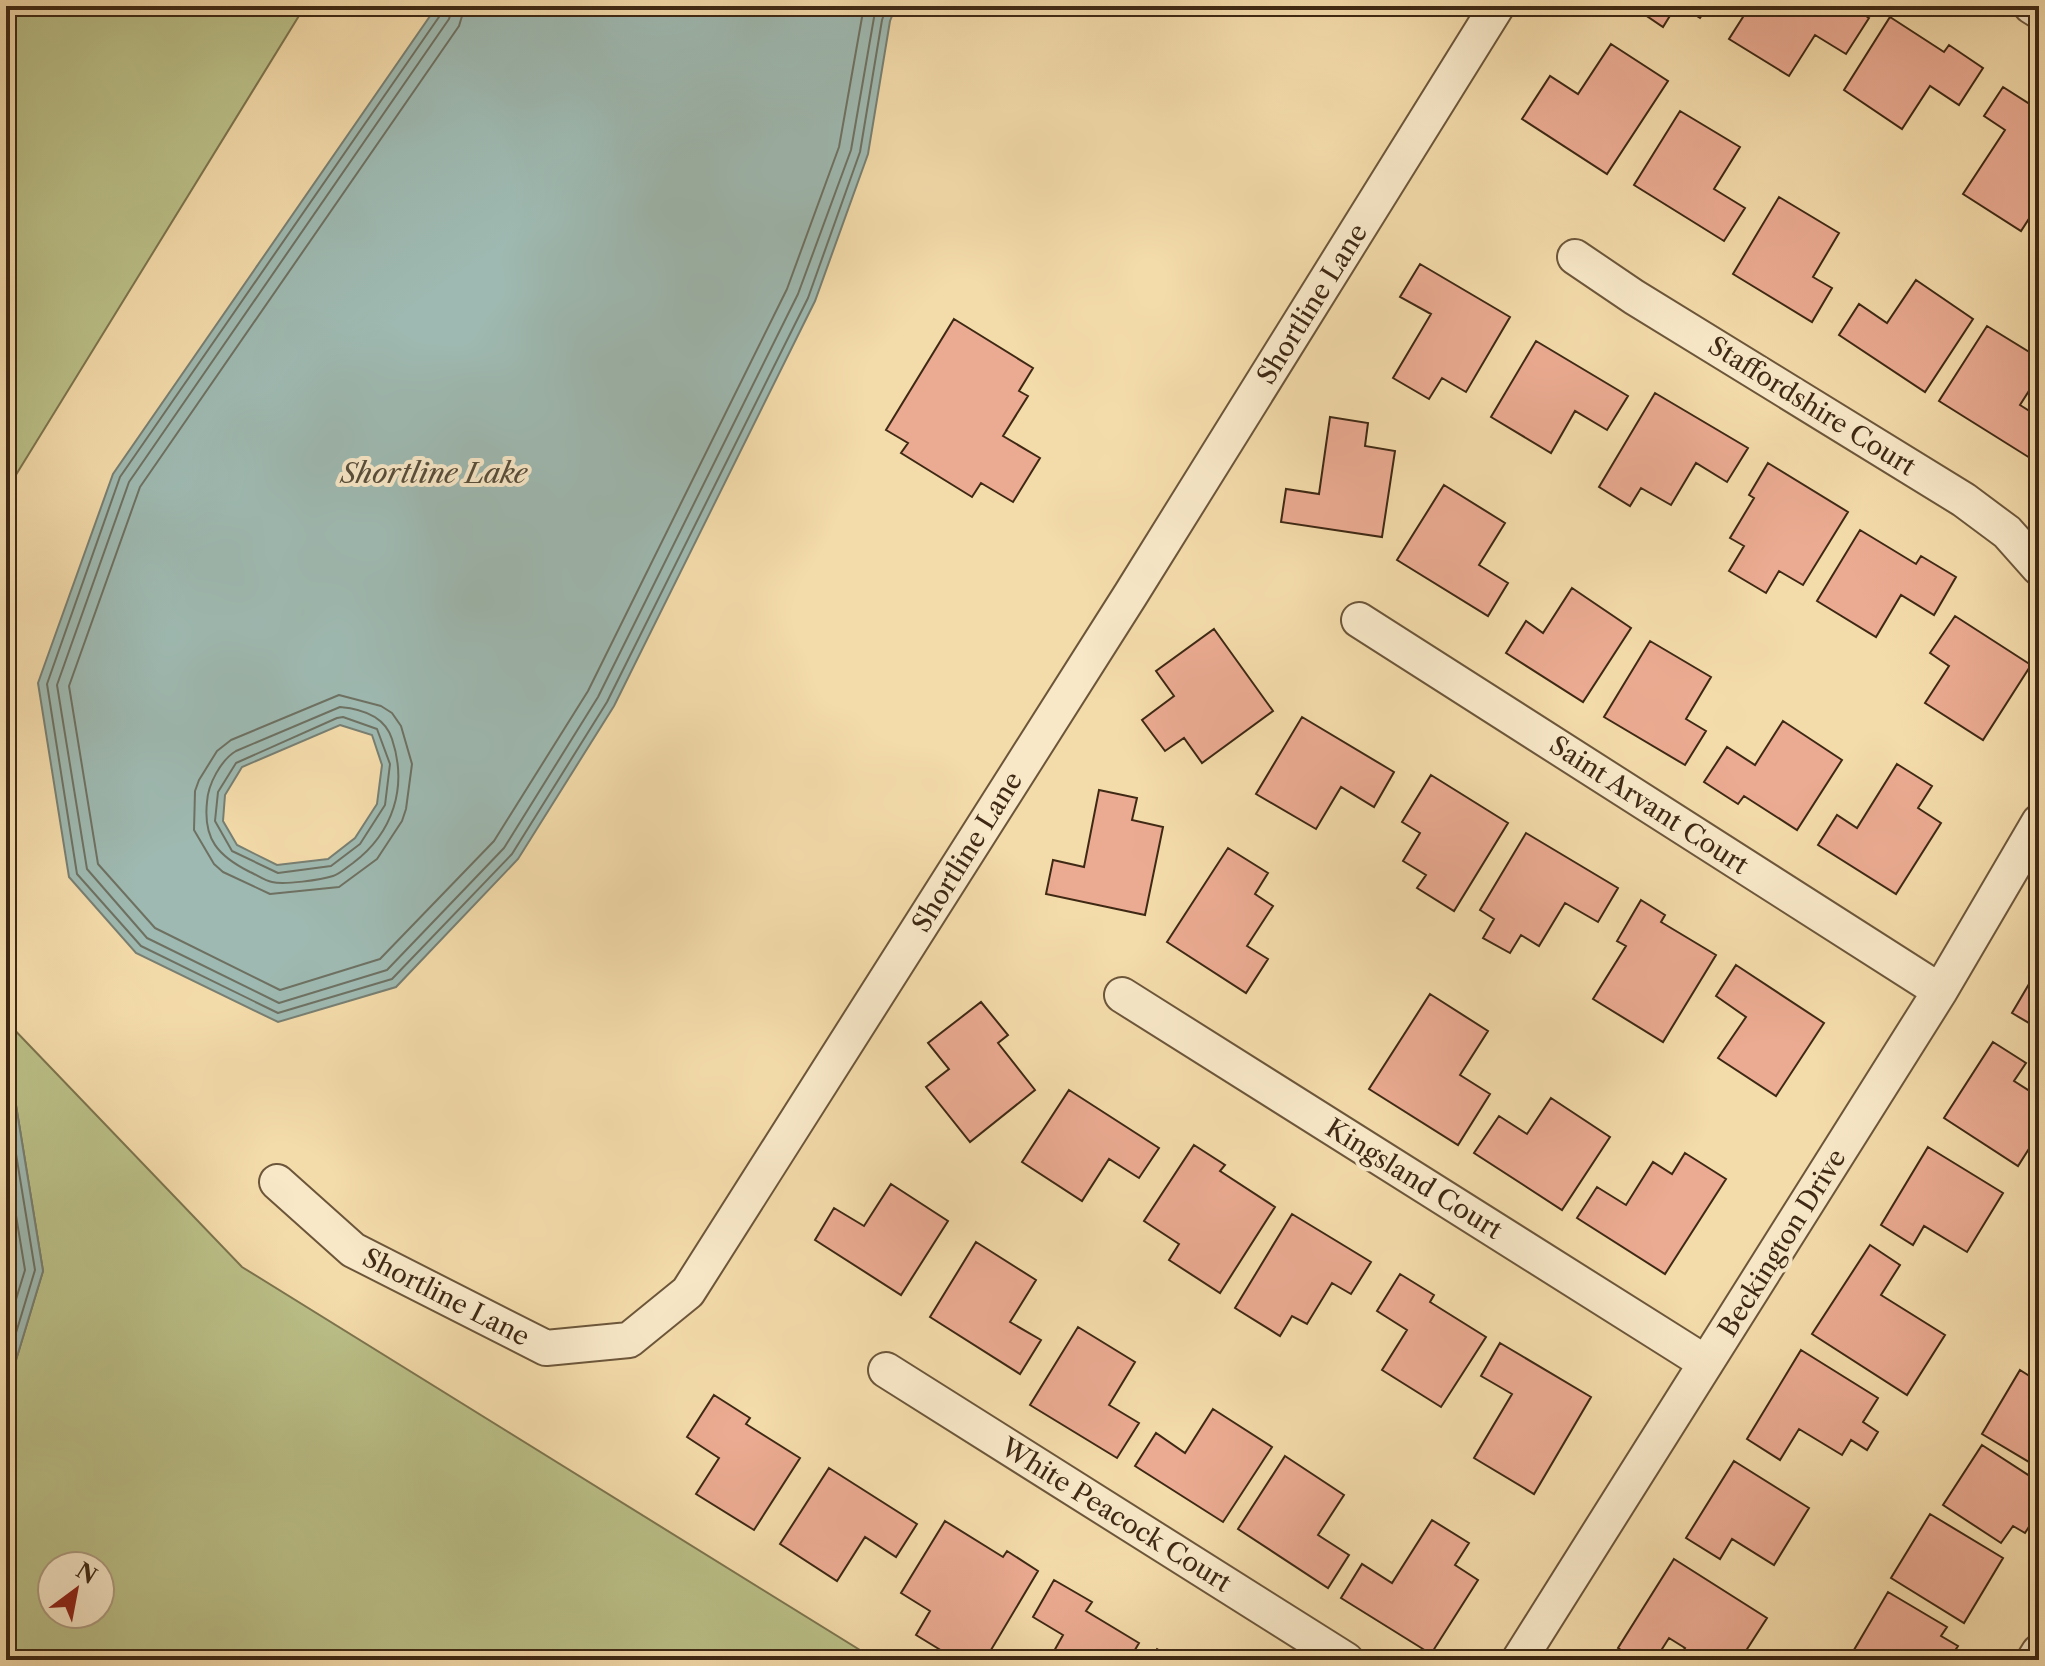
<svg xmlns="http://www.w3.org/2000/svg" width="2045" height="1666" font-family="'Libre Caslon Text',serif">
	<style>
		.green { fill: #bbc088; stroke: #7d744e; stroke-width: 2; fill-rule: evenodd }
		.water { fill: #9eb9b1; stroke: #787f72; stroke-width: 2; fill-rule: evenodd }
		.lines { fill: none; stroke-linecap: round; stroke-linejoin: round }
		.shore { stroke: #6e7162; stroke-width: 2 }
		.building { fill: #ebab92; stroke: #3f2914; stroke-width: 2 }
		.street-casing { stroke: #6c563a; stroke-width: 38 }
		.path { stroke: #3f2914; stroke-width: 5; stroke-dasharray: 2 4; stroke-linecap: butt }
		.street { stroke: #f8e8c8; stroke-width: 34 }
		.labels { text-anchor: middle; stroke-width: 8; stroke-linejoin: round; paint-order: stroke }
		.street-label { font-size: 26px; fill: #3f2914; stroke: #f8e8c8 }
		.water-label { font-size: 28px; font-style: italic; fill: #574d3b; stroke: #f8e8c8 }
	</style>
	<rect width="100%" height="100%" fill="#f4dbaa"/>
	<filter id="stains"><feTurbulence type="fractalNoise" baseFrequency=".0025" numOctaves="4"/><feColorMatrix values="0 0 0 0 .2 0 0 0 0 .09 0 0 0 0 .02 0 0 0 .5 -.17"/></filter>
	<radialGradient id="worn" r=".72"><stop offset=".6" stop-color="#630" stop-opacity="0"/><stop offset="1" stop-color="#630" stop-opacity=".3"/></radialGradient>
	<path class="green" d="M6 6H305L6 491Z
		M6 1021 242 1267 876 1660H6V1393L43 1271 6 1044ZM52 1566H100V1614H52Z"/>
	<path class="water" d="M437 6H896L890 21 868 154 815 301 614 706 518 859 396 987 278 1022 136 953 69 877 38 683 113 474ZM340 725 372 735 382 765 377 804 355 838 328 859 277 865 237 845 223 821 225 795 242 767Z
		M6 1044 43 1271 6 1393Z"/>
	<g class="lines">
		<path class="shore" d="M443 6 441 14 120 477 47 684 77 874 141 946 278 1013 392 979 512 854 607 702 808 298 860 152 882 20 887 6
			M453 6 449 19 129 482 57 685 87 869 147 938 279 1003 387 970 504 848 598 697 798 294 851 150 876 6
			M465 6 459 26 140 487 69 686 98 864 155 928 280 990 380 959 494 841 588 691 787 289 839 147 864 6
			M339 695 381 706 392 713 401 726 412 764 406 809 402 821 377 859 339 887 270 894 223 872 214 864 194 830 195 791 199 780 217 751 231 740Z
			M340 707C363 709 385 717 392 739 408 787 393 833 353 863 347 867 340 874 333 876 321 880 284 885 272 882 265 881 257 875 250 872 218 856 203 839 207 802 208 784 221 760 236 751Z
			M343 717 377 729 390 764 385 805 360 844 331 866 278 873 232 851 215 821 218 792 236 763 337 718Z
			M6 1093 35 1270 6 1366
			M6 1155 25 1270 6 1332"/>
	</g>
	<path class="building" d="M1632 6H1676L1663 27Z
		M1681 6H1708L1700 18Z
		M1750 6H1851L1869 18 1846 54 1815 35 1789 76 1729 39Z
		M1890 17 1944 52 1949 45 1983 68 1959 105 1930 86 1902 129 1844 90Z
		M1611 44 1668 81 1607 174 1522 119 1550 76 1578 94Z
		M2003 87 2039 110V203L2021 231 1963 194 2005 130 1984 116Z
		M1680 111 1740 147 1714 189 1745 208 1724 241 1634 185Z
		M1779 197 1839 233 1813 277 1832 288 1812 322 1733 274Z
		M1420 264 1510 317 1466 392 1442 378 1429 399 1393 378 1431 314 1400 297Z
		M1916 280 1973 319 1925 392 1839 335 1859 304 1887 323Z
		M954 319 1033 368 1019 391 1028 396 1003 436 1040 458 1013 502 981 483 972 497 901 453 908 443 886 430Z
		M1987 326 2039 358V375L2020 405 2039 417V444L2030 458 1939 401Z
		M1536 341 1628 396 1607 430 1575 411 1551 453 1491 417Z
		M1655 393 1748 448 1727 482 1696 463 1671 505 1641 488 1630 506 1599 487Z
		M1330 417 1368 423 1365 446 1395 451 1382 537 1281 522 1286 489 1319 494Z
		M1768 463 1848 512 1803 585 1779 571 1766 593 1729 571 1744 546 1730 538 1754 498 1749 495Z
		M1444 485 1505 523 1479 565 1508 583 1488 616 1397 560Z
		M1860 530 1916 564 1921 556 1956 577 1934 615 1901 595 1876 637 1817 601Z
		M1572 588 1631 628 1583 702 1506 653 1526 621 1543 633Z
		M1955 616 2031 665 1983 740 1925 703 1949 666 1930 653Z
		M1214 629 1273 711 1202 763 1184 738 1165 751 1142 720 1174 696 1156 671Z
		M1650 641 1711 677 1686 719 1706 731 1685 765 1604 717Z
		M1302 717 1394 772 1374 807 1341 787 1316 829 1256 794Z
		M1783 721 1842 760 1797 830 1744 796 1738 804 1704 782 1727 747 1755 765Z
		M1897 764 1932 786 1918 808 1941 823 1896 894 1818 845 1837 815 1857 828Z
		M1431 775 1508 823 1454 911 1417 888 1426 875 1403 861 1420 833 1402 822Z
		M1099 790 1137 798 1132 820 1163 827 1145 915 1046 894 1053 860 1084 867Z
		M1526 833 1618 888 1598 922 1565 903 1539 946 1521 935 1510 953 1483 938 1494 919 1480 910Z
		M1228 848 1268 873 1255 894 1273 906 1247 946 1268 959 1246 993 1167 942Z
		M1641 900 1665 915 1661 922 1716 955 1663 1042 1593 999 1626 946 1617 941Z
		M1736 965 1824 1023 1776 1096 1718 1058 1746 1017 1716 996Z
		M2039 967V1029L2012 1013Z
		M1430 994 1488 1031 1460 1075 1490 1094 1458 1145 1369 1089Z
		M981 1002 1008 1035 998 1043 1035 1090 970 1142 926 1087 949 1069 928 1043Z
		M1993 1042 2026 1063 2014 1081 2039 1097V1133L2018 1166 1944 1118Z
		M1069 1090 1159 1148 1139 1178 1109 1159 1082 1201 1022 1162Z
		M1551 1098 1610 1137 1562 1210 1474 1153 1499 1116 1527 1134Z
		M1194 1145 1225 1165 1220 1171 1275 1207 1220 1293 1169 1260 1179 1244 1144 1221Z
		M1928 1147 2003 1193 1967 1252 1924 1226 1913 1245 1881 1225Z
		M1685 1153 1726 1179 1665 1274 1577 1218 1597 1187 1626 1205 1653 1162 1672 1174Z
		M891 1184 948 1221 901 1295 815 1240 834 1208 864 1226Z
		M1292 1214 1371 1262 1351 1294 1332 1283 1307 1324 1292 1316 1280 1336 1235 1308Z
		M976 1242 1036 1280 1010 1322 1041 1340 1020 1374 930 1317Z
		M1870 1245 1900 1265 1881 1295 1945 1335 1907 1395 1812 1334Z
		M1400 1274 1434 1295 1430 1302 1486 1337 1441 1407 1382 1370 1407 1330 1377 1311Z
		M1078 1327 1135 1362 1109 1405 1139 1423 1117 1458 1030 1405Z
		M1500 1343 1591 1397 1534 1494 1474 1458 1512 1394 1481 1376Z
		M1801 1350 1878 1398 1863 1422 1878 1432 1867 1450 1851 1440 1842 1455 1799 1429 1780 1460 1747 1439Z
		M2020 1370 2039 1382V1468L1982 1434Z
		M714 1395 750 1418 746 1424 800 1458 754 1530 696 1494 719 1458 687 1437Z
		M1213 1409 1272 1447 1223 1522 1135 1466 1156 1433 1185 1453Z
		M1982 1445 2039 1482V1511L2025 1533 2013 1526 2001 1543 1943 1505Z
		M1285 1456 1344 1495 1318 1535 1349 1555 1328 1588 1238 1529Z
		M1734 1461 1809 1508 1774 1565 1732 1539 1720 1559 1686 1538Z
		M829 1468 917 1524 896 1557 865 1537 837 1581 780 1544Z
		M1930 1514 2003 1558 1964 1623 1891 1578Z
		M1432 1520 1469 1543 1455 1565 1478 1580 1431 1654 1341 1598 1362 1564 1392 1583Z
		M945 1521 1003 1557 1007 1551 1038 1571 985 1660H957L916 1635 930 1611 901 1593Z
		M1674 1559 1767 1618 1740 1660H1677L1685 1648 1669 1638 1655 1660H1636L1618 1648Z
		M1054 1580 1092 1602 1086 1611 1139 1643 1129 1660H1049L1063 1635 1033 1617Z
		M1888 1592 1947 1627 1941 1636 1958 1646 1949 1660H1859L1851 1655Z
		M1157 1649 1175 1660H1150Z"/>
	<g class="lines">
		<defs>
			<path id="street" d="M2031 6 2039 11
				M1575 257 1634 297 1964 500 2007 532 2039 568
				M1359 620 1940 991
				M1122 995 1706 1363
				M277 1182 353 1250 546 1348 629 1340 688 1292 1131 594 1497 6
				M886 1370 1346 1660
				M1519 1660 1940 991 2039 822
				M2034 1660 2039 1652"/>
		</defs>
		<use href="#street" class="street-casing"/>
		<path class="path" d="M2031 789 2039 777"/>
		<use href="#street" class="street"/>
	</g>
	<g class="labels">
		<g class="street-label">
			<text transform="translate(1312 304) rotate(-58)" y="9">Shortline Lane</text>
			<text transform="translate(1812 406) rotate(32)" y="9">Staffordshire Court</text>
			<text transform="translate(1649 805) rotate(33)" y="9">Saint Arvant Court</text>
			<text transform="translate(967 852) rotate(-58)" y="9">Shortline Lane</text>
			<text transform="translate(1414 1179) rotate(32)" y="9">Kingsland Court</text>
			<text transform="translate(1782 1243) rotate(-58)" y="9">Beckington Drive</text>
			<text transform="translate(446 1297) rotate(27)" y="9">Shortline Lane</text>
			<text transform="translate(1116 1515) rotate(32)" y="9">White Peacock Court</text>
		</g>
		<g class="water-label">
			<text x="434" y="483">Shortline Lake</text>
		</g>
	</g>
	<rect width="2045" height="1666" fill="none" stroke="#f4dbaa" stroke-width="32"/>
	<rect x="8" y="8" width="2029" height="1650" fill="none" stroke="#3f2914" stroke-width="4"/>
	<rect x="16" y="16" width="2013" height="1634" fill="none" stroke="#3f2914" stroke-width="2"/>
	<g transform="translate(76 1590) rotate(32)"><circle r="38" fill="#f8e8c8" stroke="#ae9c80" stroke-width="2"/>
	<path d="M0-6L14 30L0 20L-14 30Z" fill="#8f2418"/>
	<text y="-12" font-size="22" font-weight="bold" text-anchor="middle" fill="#3f2914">N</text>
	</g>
	<rect width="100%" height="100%" filter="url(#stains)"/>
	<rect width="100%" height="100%" fill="url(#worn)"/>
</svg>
